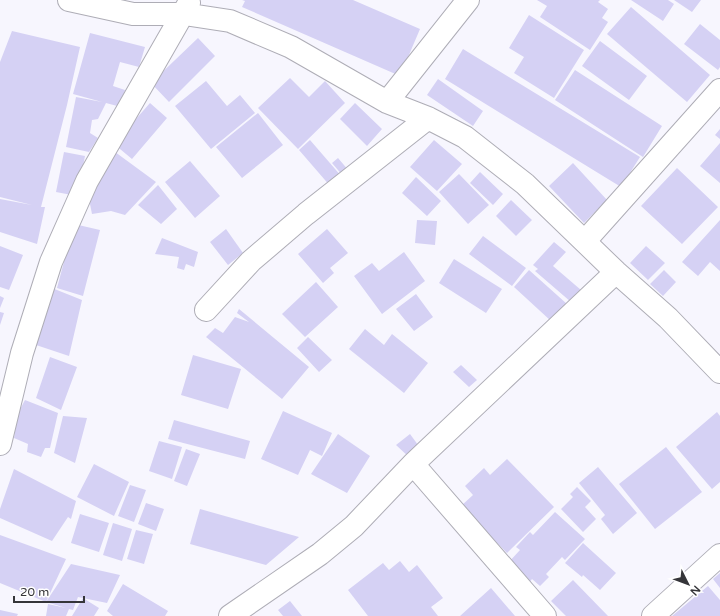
<svg xmlns="http://www.w3.org/2000/svg" width="720" height="616" font-family="'Varela Round',sans-serif">
	<style>
		.building { fill: #d5d1f4 }
		.lines { fill: none; stroke-linecap: round; stroke-linejoin: round }
		.minor-casing { stroke: #aeadb6; stroke-width: 24 }
		.minor { stroke: #fff; stroke-width: 22 }
	</style>
	<rect width="100%" height="100%" fill="#f7f6fe"/>
	<path class="building" d="M242 0H353L420 29 400 76 242 7 245 1Z
		M537 0H600L598 2 608 9 602 18 608 22 590 50 540 17 547 6Z
		M631 0H668L674 4 663 21Z
		M674 0H701L692 12Z
		M631 7 710 75 687 102 607 34Z
		M529 15 584 50 554 98 514 73 524 57 509 48Z
		M700 24 720 40V67L718 70 684 44Z
		M12 31 80 47 67 105 41 207H45L37 244 0 232V199L32 205 0 197V62Z
		M90 33 145 47 139 67 120 62 113 86 125 90 121 107 106 103 98 119 92 120 90 133 98 138 89 152 66 147 76 97 102 102 73 94Z
		M198 38 215 56 169 102 151 83Z
		M600 41 647 76 629 100 582 66Z
		M463 49 640 157 621 187 445 79Z
		M575 70 662 126 643 157 555 100Z
		M290 78 309 97 325 81 345 103 298 149 258 108Z
		M438 79 483 111 473 126 427 95Z
		M206 81 227 106 240 95 255 113 211 149 175 106Z
		M150 103 167 118 132 159 114 144Z
		M355 103 382 129 367 146 340 119Z
		M258 113 283 145 242 178 216 147Z
		M720 129V139L715 135Z
		M310 140 342 177 331 187 299 150Z
		M434 140 462 164 437 191 410 167Z
		M720 143V183L700 166Z
		M111 149 156 182 125 215 111 211 92 214 89 199Z
		M64 152 85 156 77 196 56 192Z
		M338 158 349 171 343 176 332 163Z
		M190 161 220 196 195 218 165 182Z
		M573 163 607 200 584 223 549 186Z
		M677 168 718 207 682 244 641 206Z
		M480 172 503 194 493 205 470 183Z
		M459 174 489 205 468 224 439 192Z
		M416 177 441 201 427 216 402 193Z
		M158 185 177 209 161 224 138 205Z
		M511 200 532 220 516 236 496 216Z
		M417 220 437 221 435 245 415 243Z
		M720 220V271L710 262 698 276 682 262Z
		M74 224 100 230 83 296 57 288Z
		M226 229 243 253 228 265 210 242Z
		M327 229 348 253 330 268 334 273 323 283 298 254Z
		M483 236 526 268 512 286 469 254Z
		M162 238 198 252 194 267 186 264 184 270 177 268 179 257 155 254Z
		M554 242 566 252 553 266 581 290 571 302 535 271 538 269 533 265Z
		M0 246 23 255 9 290 0 287Z
		M646 246 665 263 648 280 630 263Z
		M404 252 425 281 382 314 354 276 372 263 379 271Z
		M454 259 502 289 486 313 439 283Z
		M529 270 567 304 551 321 514 287Z
		M664 270 676 282 663 296 650 284Z
		M316 282 338 307 305 337 282 314Z
		M52 288 82 300 69 356 36 345Z
		M416 294 433 317 414 331 396 309Z
		M0 296 4 298 0 308Z
		M239 309 309 367 282 399 206 337 215 328 223 333 235 317 249 322 237 313Z
		M0 312 4 313 0 325Z
		M365 329 384 345 392 334 428 363 404 393 349 349Z
		M308 337 332 360 319 372 297 348Z
		M193 355 241 369 228 409 181 395Z
		M50 357 77 367 61 410 36 398Z
		M461 365 477 380 469 387 453 372Z
		M25 400 58 413 50 448H45L41 457 27 452 28 444 14 438 17 415Z
		M283 411 332 433 322 456 310 450 298 475 261 459Z
		M717 412 720 416V482L712 489 676 447Z
		M63 416 87 418 75 463 54 453Z
		M174 420 250 441 245 459 168 439Z
		M338 434 370 456 347 493 311 474Z
		M410 434 421 449 410 458 396 445Z
		M159 441 182 447 172 479 149 471Z
		M666 447 702 492 655 529 619 484Z
		M186 449 200 454 187 486 174 481Z
		M507 459 554 507 507 553 461 506 473 495 465 486 484 468 490 475Z
		M94 464 129 482 114 516 77 497Z
		M598 467 637 513 613 534 601 519 605 515 579 483Z
		M14 469 76 501 71 519 68 517 52 541 0 518V509Z
		M130 485 146 490 134 522 118 516Z
		M577 487 591 501 585 507 596 519 583 532 561 509 573 497 570 494Z
		M146 503 164 509 156 531 138 524Z
		M200 509 299 537 266 565 190 544Z
		M555 512 585 539 565 560 562 557 546 574 549 577 540 586 532 579 529 583 508 563 520 550 516 547 530 532 533 535Z
		M80 514 109 523 99 552 71 543Z
		M113 523 132 529 122 561 103 555Z
		M136 530 153 534 144 564 127 559Z
		M0 535 66 559 46 602 0 583Z
		M583 543 616 573 600 590 583 575 582 577 565 563Z
		M400 561 409 572 417 565 443 598 431 607 438 616H368L348 590 383 563 389 570Z
		M71 564 120 575 107 603 78 597 73 610 69 609 66 616H46L48 604 66 608 46 602Z
		M720 573V588L713 579Z
		M573 580 608 616H566L551 601Z
		M123 584 168 611 165 616H113L107 611Z
		M708 586 720 600V616H672Z
		M491 588 515 616H460Z
		M83 598 99 608 94 616H72Z
		M290 601 302 616H283L278 610Z
		M0 610 18 614 17 616H0Z"/>
	<g class="lines">
		<defs>
			<path id="minor" d="M69 0 133 14H184L230 21 291 47 387 102 428 118 465 137 525 184 616 272 668 318 720 372
				M387 102 468 0
				M585 241 720 90
				M206 310 251 261 306 214 428 118
				M0 444 22 353 51 262 87 181 189 3
				M413 464 545 616
				M230 616 320 554 354 526 413 464 616 272
				M653 616 720 555"/>
		</defs>
		<use href="#minor" class="minor-casing"/>
		<use href="#minor" class="minor"/>
	</g>
	<g transform="translate(688 584) rotate(132)" stroke="#ffffff" stroke-width="3" paint-order="stroke">
	<path d="M0-3L7 15L0 10L-7 15Z" fill="#353539"/>
	<text y="-6" font-size="11" font-weight="bold" text-anchor="middle" fill="#353539">N</text>
	</g>
	<path d="M14 596v6h70v-6" fill="none" stroke="#353539" stroke-width="2"/>
	<text x="20" y="596" font-size="12" fill="#353539" stroke="#ffffff" stroke-width="3" paint-order="stroke">20 m</text>
</svg>
